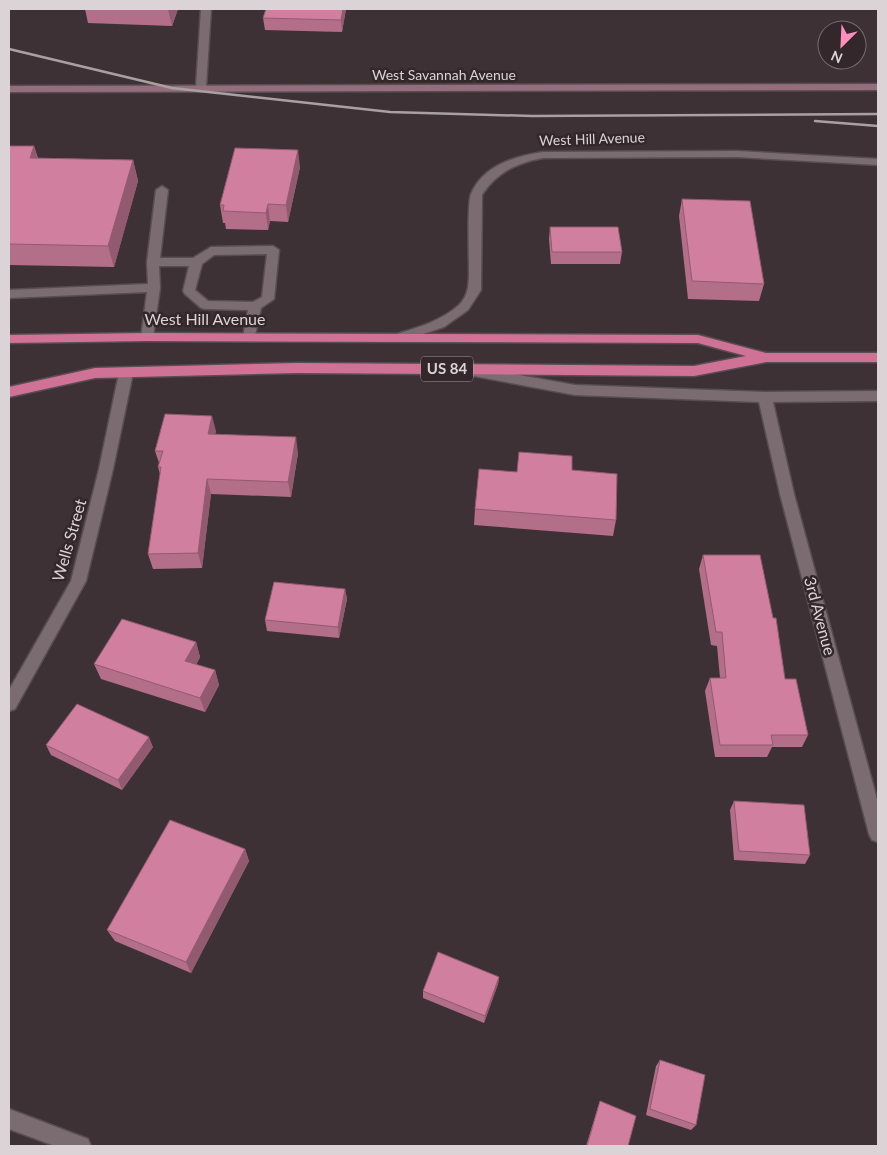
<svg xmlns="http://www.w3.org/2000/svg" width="887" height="1155" font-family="Lato,sans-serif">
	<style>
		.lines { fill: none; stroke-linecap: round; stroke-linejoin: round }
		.lane-casing { stroke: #584d51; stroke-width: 3 }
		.street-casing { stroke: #584d51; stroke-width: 3 }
		.secondary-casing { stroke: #584d51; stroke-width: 3 }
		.highway-casing { stroke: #584d51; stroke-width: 3 }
		.lane { fill: #7b6c71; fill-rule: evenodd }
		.street { fill: #7b6c71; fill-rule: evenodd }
		.secondary { fill: #946e7c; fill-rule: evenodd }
		.highway { fill: #cf7296; fill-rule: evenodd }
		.rail { stroke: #aaa0a3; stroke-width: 2.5 }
		.wall { fill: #b36e88 }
		.shaded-wall { fill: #925a6f }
		.building { fill: #d0809e; stroke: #925a6f }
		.labels { text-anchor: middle; stroke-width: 5; stroke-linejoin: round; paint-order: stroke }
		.far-street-label { font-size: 14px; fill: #dcd3d6; stroke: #34272b }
		.shield { fill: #34272b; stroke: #aa9fa3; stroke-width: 1 }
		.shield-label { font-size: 15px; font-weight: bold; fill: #dcd3d6 }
		.street-label { font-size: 16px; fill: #dcd3d6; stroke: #34272b }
	</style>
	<rect width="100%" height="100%" fill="#3e3135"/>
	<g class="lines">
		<defs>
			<path id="lane" d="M162 186 168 190 160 258H193L211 247 273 246 279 250 274 299 261 308 254 340H244L243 337 248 310 205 309 201 308 185 294 183 291 189 266H159L160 288 153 337 152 340H142L141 337 147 292 9 298V290L148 284 147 262 156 190ZM267 254 262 297 253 302 208 301 195 290 202 264 214 255Z"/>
			<path id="street" d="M201 9H211L206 87 201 90 196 87Z
				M737 151 878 159V165L737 157 543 158C517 163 497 172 482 195L481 290 468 310 444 327 402 341 397 340 396 337 397 334C419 327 441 321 459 305 469 295 469 283 469 270 469 256 467 203 471 194 483 165 516 156 543 152Z
				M468 366 575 385 765 392 878 391V401L773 402 794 494 878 803V842L872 840 869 834 780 494 759 402 575 395 463 374 461 371 463 368Z
				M126 368 131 370 133 373 113 469 86 581 15 709 9 711V690L71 581 99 469 119 373 121 370Z
				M9 1109 88 1139 91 1146H55L9 1129Z"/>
			<path id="secondary" d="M878 84V90L9 92V86Z"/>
			<path id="highway" d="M147 333 698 335 766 353H878V362H766L694 376 297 373 95 378 9 397V387L95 368 297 363 694 366 746 356 698 343 147 341 9 343V335Z"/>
		</defs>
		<use href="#lane" class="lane-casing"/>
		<use href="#street" class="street-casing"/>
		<use href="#secondary" class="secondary-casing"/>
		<use href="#highway" class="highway-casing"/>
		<use href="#lane" class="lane"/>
		<use href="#street" class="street"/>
		<use href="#secondary" class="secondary"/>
		<use href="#highway" class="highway"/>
		<path class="rail" d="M9 49 172 88 390 112 532 116 878 114
			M815 121 878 126"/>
	</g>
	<path class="wall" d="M85 9H178L172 26 88 23Z
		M266 9H346L342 32 265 30 263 18Z
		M9 146H34L38 158 133 160 138 181 114 267 9 265Z
		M300 167 288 222 270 221 268 230 226 229 225 223H223L220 205Z
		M682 199 764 284 759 301 688 299 679 216Z
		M550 227 622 252 620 264H551L549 239Z
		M216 431 215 434 298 453 291 497 211 494 202 568 153 569 148 554 160 474 158 467 159 463 155 451Z
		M572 470 616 520 613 536 474 525 475 509 517 472Z
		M703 555 785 679 808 735 802 747H772L767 757H715L705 691 710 678H720L717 646 711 645 699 569Z
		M345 589 347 599 339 638 267 631 265 620Z
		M196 642 200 657 196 665 215 670 219 685 205 712 101 679 94 664Z
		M46 745 153 747 122 790 51 755Z
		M734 801 810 855 805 864 734 860 730 810Z
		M245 849 249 861 191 973 115 941 107 930Z
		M499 977 498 984 484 1023 423 998V991Z
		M660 1060 696 1125 691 1130 646 1115 656 1066Z
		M600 1101 628 1146H586L598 1107Z"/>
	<path class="shaded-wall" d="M168 9H178L172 26Z
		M343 9H346L342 32 341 20Z
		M34 146 40 168 30 158Z
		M298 150 300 167 288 222 286 205Z
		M133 160 138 181 114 267 108 246Z
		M268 204 270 221 268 230 266 213Z
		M212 416 216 431 212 449 208 434Z
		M296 437 298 453 291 497 288 482Z
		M207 479 211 494 202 568 198 553Z
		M345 589 347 599 339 638 338 627Z
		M196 642 200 657 190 676 185 661Z
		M215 670 219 685 205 712 200 698Z
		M149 737 153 747 122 790 118 780Z
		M245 849 249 861 191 973 186 962Z
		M499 977 498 984 484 1023 485 1016Z"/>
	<path class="building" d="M266 9H343L341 20 263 18Z
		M9 146H34L30 158 133 160 108 246 9 244Z
		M235 148 298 150 286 205 268 204 266 213 223 211 224 205H220Z
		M682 199 750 201 764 284 692 281Z
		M550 227H618L622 252H552Z
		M165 414 212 416 208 434 296 437 288 482 207 479 198 553 148 554 161 467H158L163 451H155Z
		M519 452 572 456V470L617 474 616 520 475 509 479 469 517 472Z
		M703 555H760L773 618H776L785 679H796L808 735H771L773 745H720L710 678H726L722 632H716Z
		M274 582 345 589 338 627 265 620Z
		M122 619 196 642 185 661 215 670 200 698 94 664Z
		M77 704 149 737 118 780 46 745Z
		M734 801 804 805 810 855 739 851Z
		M170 820 245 849 186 962 107 930Z
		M438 952 499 977 485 1016 423 991Z
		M660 1060 705 1075 696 1125 650 1109Z
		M600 1101 636 1116 628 1146H587Z"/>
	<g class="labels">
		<g class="far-street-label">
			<text x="444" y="80">West Savannah Avenue</text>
			<text transform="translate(592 139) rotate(-2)" y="5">West Hill Avenue</text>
		</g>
		<rect class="shield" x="421" y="356.5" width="52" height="25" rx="4"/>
		<g class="shield-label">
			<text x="447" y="374">US 84</text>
		</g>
		<g class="street-label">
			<text x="205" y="325">West Hill Avenue</text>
			<text transform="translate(69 540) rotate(-74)" y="6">Wells Street</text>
			<text transform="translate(820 616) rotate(75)" y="6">3rd Avenue</text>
		</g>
	</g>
	<rect width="887" height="1155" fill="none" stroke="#dcd3d6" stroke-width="20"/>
	<g transform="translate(842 45) rotate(204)"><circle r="24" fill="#34272b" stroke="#776c6f"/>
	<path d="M0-4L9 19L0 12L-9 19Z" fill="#ff8eba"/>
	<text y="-8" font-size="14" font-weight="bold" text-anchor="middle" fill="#dcd3d6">N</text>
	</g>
</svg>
